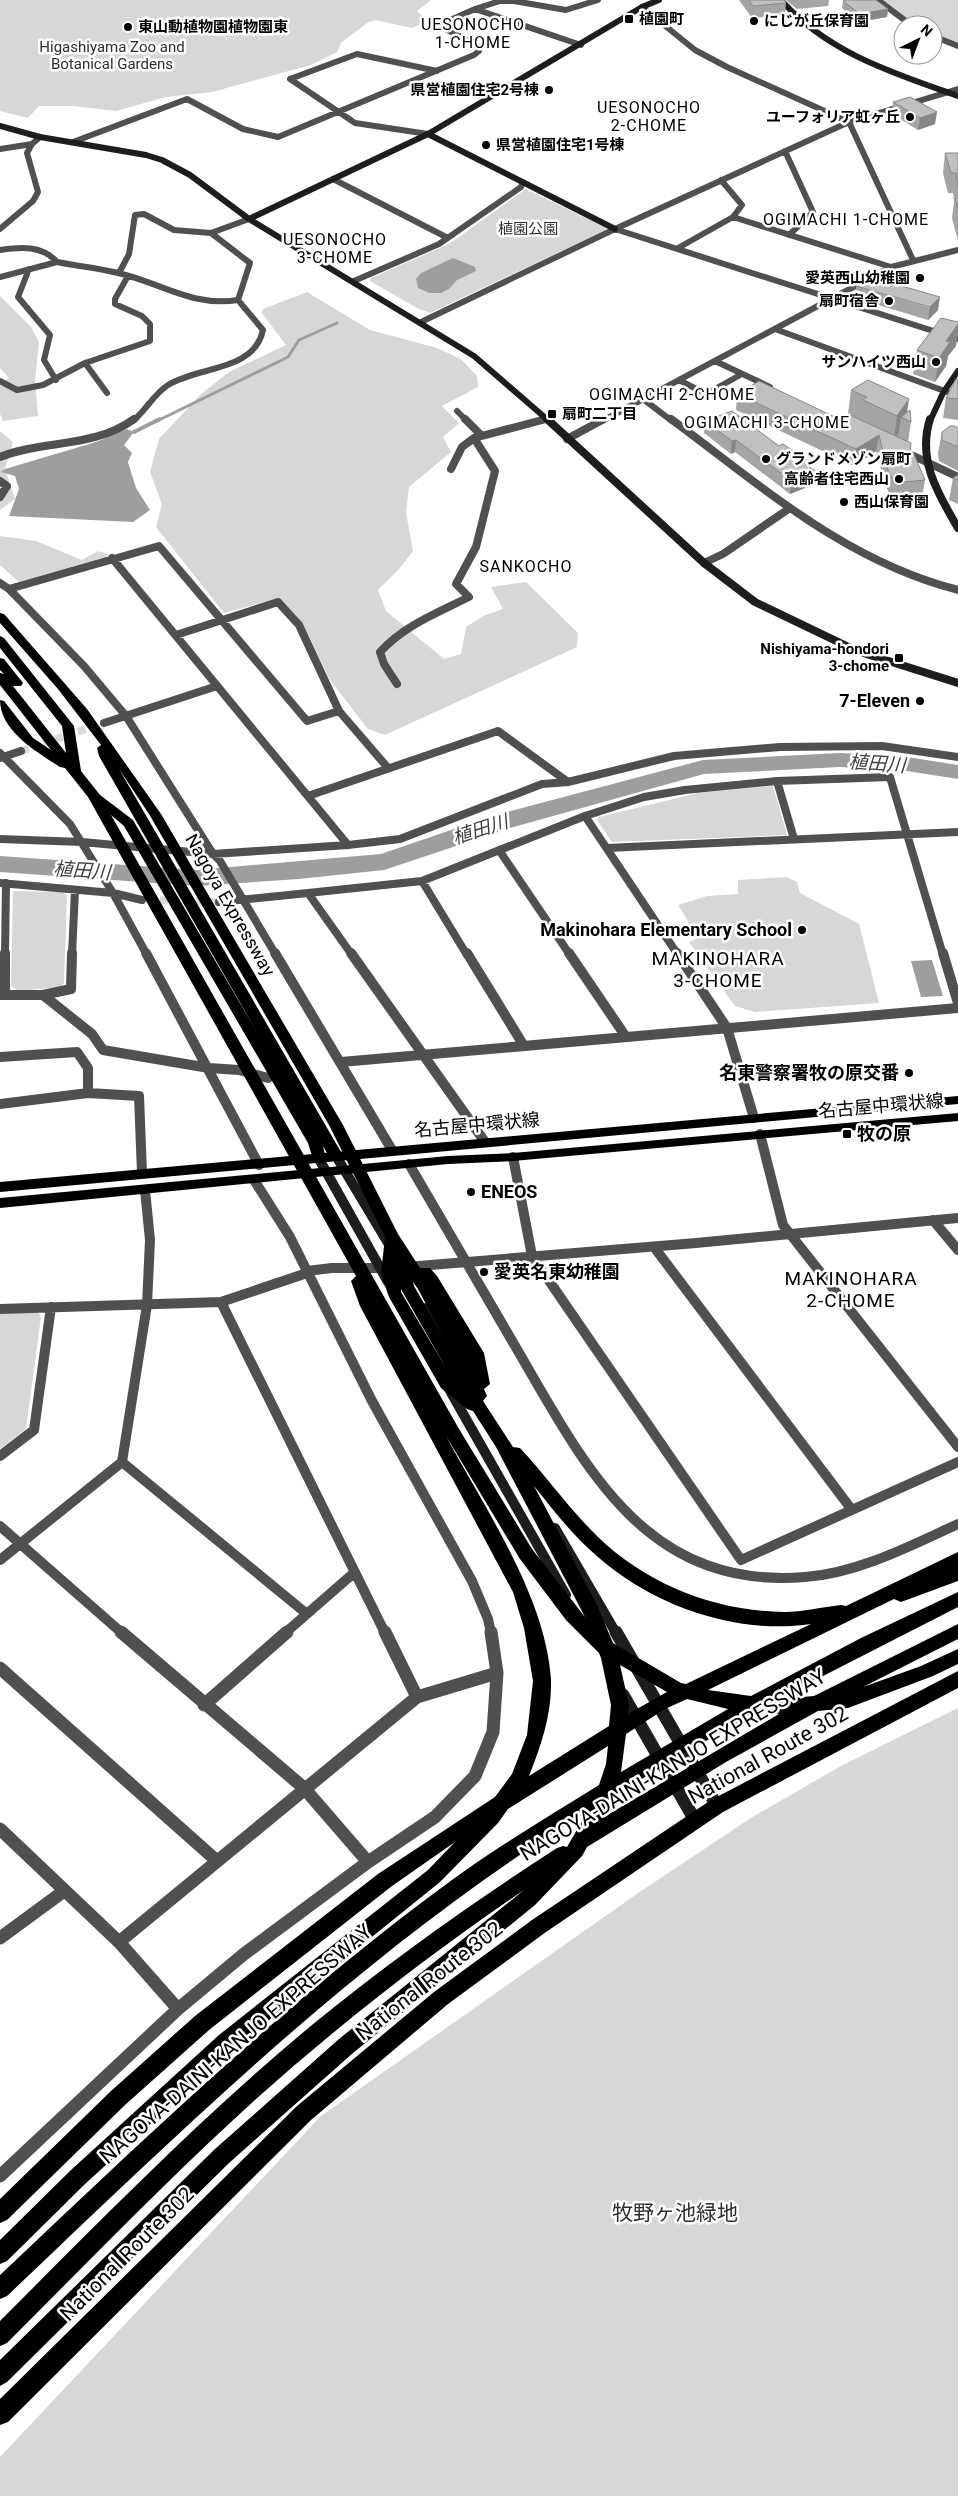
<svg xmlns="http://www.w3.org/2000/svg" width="958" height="2496" font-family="Roboto,'Noto Sans JP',sans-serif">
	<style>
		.green { fill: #d7d7d7 }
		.water { fill: #9e9e9e }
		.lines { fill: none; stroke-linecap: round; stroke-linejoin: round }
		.stream-far1 { stroke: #9e9e9e; stroke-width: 3 }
		.stream { stroke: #9e9e9e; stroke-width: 4 }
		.river { fill: #9e9e9e; fill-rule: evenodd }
		.street-tunnel { stroke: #d9d9d9; stroke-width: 8; stroke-dasharray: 8 4; stroke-linecap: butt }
		.street-far3 { stroke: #505050; stroke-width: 6 }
		.street-far2 { stroke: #505050; stroke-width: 8 }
		.street-far1 { stroke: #505050; stroke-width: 10 }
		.street { stroke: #505050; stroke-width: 13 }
		.secondary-far3 { stroke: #1d1d1d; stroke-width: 6 }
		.secondary-far2 { stroke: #1d1d1d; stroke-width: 8 }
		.secondary-far1 { stroke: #1d1d1d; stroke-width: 10 }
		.secondary { stroke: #1d1d1d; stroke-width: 13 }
		.primary { fill: #000; fill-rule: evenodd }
		.highway { fill: #000; fill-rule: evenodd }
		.wall { fill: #a5a5a5 }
		.shaded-wall { fill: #868686 }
		.building { fill: #c0c0c0; stroke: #868686 }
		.poi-dot { fill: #000; stroke: #fff; stroke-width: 2 }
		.labels { text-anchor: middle; stroke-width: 5; stroke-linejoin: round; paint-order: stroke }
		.far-poi-label { font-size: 15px; font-weight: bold; fill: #000; stroke: #fff; text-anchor: start }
		.far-park-label { font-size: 15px; fill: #2e2e2e; stroke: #fff }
		.far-neighbourhood-label { font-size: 16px; letter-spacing: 1px; fill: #000; stroke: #fff }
		.far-quarter-label { font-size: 16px; letter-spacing: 1px; fill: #000; stroke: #fff }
		.poi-label { font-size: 18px; font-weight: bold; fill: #000; stroke: #fff; text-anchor: end }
		.street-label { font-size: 18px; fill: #000; stroke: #fff }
		.water-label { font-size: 19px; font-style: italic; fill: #3f3f3f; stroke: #fff }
		.neighbourhood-label { font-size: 19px; letter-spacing: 1px; fill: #000; stroke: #fff }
		.near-street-label { font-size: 21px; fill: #000; stroke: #fff }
		.near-park-label { font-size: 21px; fill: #2e2e2e; stroke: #fff }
	</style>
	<rect width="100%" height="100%" fill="#fff"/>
	<path class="green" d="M0 0H431L417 11 428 21 412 28 375 20 367 23 342 42 337 52 311 65 212 92 166 97 116 111 73 106H39L28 118 0 111Z
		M882 0H958V43L933 33V25H915Z
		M526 189 606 228V230L430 313 417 308 370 281 371 278 449 244Z
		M307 292 370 330 437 348 461 359 477 376 478 387 442 406 459 423 443 437 451 452 409 487 406 513 413 551 400 568 378 590 386 611 444 659 461 654 466 627 483 616 503 609 491 587 526 582 578 633 577 647 385 735 368 729 330 680 303 624 279 598 224 613 156 527 162 504 150 472 159 439 200 395 229 372 286 345 262 313 263 309Z
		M0 296 31 327 39 342 35 380 38 416 3 421 0 414V384L9 378 0 368Z
		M0 431 13 442 5 469 15 499 0 510Z
		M0 536 36 541 82 560 98 551 112 555 19 582 0 565Z
		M773 786 787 835 612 842 597 820 599 817 698 793Z
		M786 877 797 882 800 893 859 924 879 1003 755 1012 735 1006 689 942 698 938 678 905 707 896 738 894V880Z
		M13 891 62 892 67 895 64 983 60 987 19 991 11 986Z
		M38 1311 41 1317 26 1429 0 1449V1313Z
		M958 1708V2496H0V2457L321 2116 641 1891 754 1816 841 1766Z"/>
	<path class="water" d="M453 258 475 267 476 271 457 280 449 289 441 293H429L418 288 416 279 421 273Z
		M127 429 134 432 124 445 132 453 128 462 136 488 150 510 133 522 9 516 19 489 15 476 1 472 5 469 96 442Z
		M932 960 943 996 921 997 911 961Z"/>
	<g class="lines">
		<path class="stream-far1" d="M157 421 288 357 299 340 337 323"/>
		<path class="stream" d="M134 432 160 419"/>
		<path class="river" d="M840 753 907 757 958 765V779L907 771 840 767 704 774 510 828 384 870 299 879 197 886 0 872V856L197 870 381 854 492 816 703 760Z"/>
		<path class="street-tunnel" d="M21 751 104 723
			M148 900 219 902"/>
		<path class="street-far3" d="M878 0 911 25
			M642 7 695 50 727 67 849 122 913 260
			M475 9 581 45
			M933 36 958 46
			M290 79 357 54 437 71
			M290 79 355 123 428 134
			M73 142 187 99 243 129 278 137 474 55 479 51V47L446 29 445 25 448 21 475 9 500 1H514L566 10 598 0
			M0 149 32 144
			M785 151 813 212 789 235
			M333 179 448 238
			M733 217 891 267
			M0 229 33 201 38 192 27 153 32 144 40 137
			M615 229 958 339
			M211 233 249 219
			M678 248 733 217 742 205 721 180
			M0 250C21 247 42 245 57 262 77 266 98 268 118 273 162 283 191 307 238 300
			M29 269 18 297 50 335 44 360 56 380
			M119 273 129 254 135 215 144 214 174 230 211 233 250 263 238 300 263 330C254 372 198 366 168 385 154 394 146 410 133 421
			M0 277 57 262
			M354 281 439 244 521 187 523 182
			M421 322 615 229 849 122 958 89
			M775 329 958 396
			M715 361 770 387
			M85 363 107 393
			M679 380 706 394 742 374
			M0 381 17 390 43 385 85 363 150 341V324L142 316 115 304V299L128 276
			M643 399 672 421
			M457 411 467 421
			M541 421 547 419
			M602 421 891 267 958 250"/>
		<path class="street-far2" d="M465 419 481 435
			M671 419C763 487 845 561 958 590
			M567 439 604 419
			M903 451 958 477
			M0 457C43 440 95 448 134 419
			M451 469 462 447 474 438
			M0 481 7 486 0 497
			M112 558 348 845
			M704 563 723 554 790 508
			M0 583 9 589 84 666 126 716 213 854 220 861 276 955
			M9 589 159 546 307 721 339 711
			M176 635 278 602 299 625 339 711 388 768
			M397 684 384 664 380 652C405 625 437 613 469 597L456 584 476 547 495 471 474 438 546 419
			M104 723 217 686
			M0 753 70 824 113 893 147 955
			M0 758 21 751
			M777 781 794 839
			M308 796 498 731 568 782
			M585 816 678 955
			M0 839 82 842 213 854 348 845 400 839 542 784 568 782 674 756 780 747 882 746 958 757
			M607 848 958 832
			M499 850 570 955
			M422 881 467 955
			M0 883 113 893 142 900
			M219 902 308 893
			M5 955 6 883
			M72 955 75 890
			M352 955 308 893 422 881 585 816 644 797 685 790 777 781 890 777 943 955"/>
		<path class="street-far1" d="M146 953 259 1165
			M275 953 392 1150
			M351 953 485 1142
			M467 953 524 1046
			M569 953 626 1037
			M677 953 727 1028 754 1118
			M943 953 958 1003
			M5 994V953
			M0 995H43L71 989 72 953
			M43 995 92 1034 103 1050 209 1068 239 1070 268 1078
			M0 1057 77 1052 88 1068V1093
			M341 1062 958 1008
			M0 1104 88 1093 139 1096 142 1173
			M760 1134 783 1225 958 1447
			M513 1157 532 1256 741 1560 958 1462
			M409 1164C445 1226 482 1289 518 1351 586 1468 646 1590 805 1577 858 1573 910 1546 958 1524
			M254 1180 290 1237 372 1401 472 1581 488 1619 491 1633
			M933 1220 958 1250
			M654 1247 852 1510
			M406 1267 696 1243 958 1218
			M307 1271 332 1268H387
			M221 1302 385 1633
			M0 1309 221 1302 307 1273
			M0 1456 34 1430 51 1307
			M122 1462 307 1614
			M0 1526 122 1633
			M0 1560 122 1462 147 1305 150 1240 145 1190
			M285 1633 355 1572"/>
		<path class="street" d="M121 1632 304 1788 368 1862
			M385 1632 417 1697
			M0 1668 217 1861
			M204 1705 287 1632
			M0 1829 119 1942 178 2009
			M0 1938 64 1891
			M119 1942 417 1697 497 1673
			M0 2176 178 2009 244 1954 368 1862 435 1817 475 1776 493 1732 497 1673 491 1632"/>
		<path class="secondary-far3" d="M781 0C828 53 893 73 958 96
			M0 126 40 137 146 155 162 160 190 175 249 219 474 356 549 421
			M428 134 615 229
			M249 219 428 134 642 7 659 0
			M930 421 943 393 958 371"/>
		<path class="secondary-far2" d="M547 419 704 563 755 602 857 651 958 683
			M930 419C917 460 938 494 958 528"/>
		<path class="secondary-far1" d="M336 1156 391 1248
			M319 1159 388 1282
			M426 1308 449 1347
			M449 1389 566 1595
			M555 1528 616 1633"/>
		<path class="secondary" d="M616 1632 717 1806
			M623 1695 696 1822"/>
		<path class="primary" d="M958 1096V1104L0 1192V1182Z
			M958 1113V1121L513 1161 448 1164 0 1208V1198L448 1156 513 1153Z"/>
		<path class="highway" d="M0 613 4 614 87 709 161 814 343 1125 398 1234 420 1268H430L437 1276 484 1353 490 1384 484 1389 487 1396 483 1401 513 1447 520 1448C547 1477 570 1510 598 1537 648 1585 715 1611 784 1612 803 1612 822 1607 841 1605L846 1606 958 1552V1581L901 1602 894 1599 708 1690 751 1696 861 1638 958 1592V1607L778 1699 814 1696 958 1624V1639L863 1687 921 1666 958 1649V1664L933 1676 848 1708 818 1711 726 1762 587 1847 582 1856 535 1905 353 2053 229 2163 7 2382 0 2386V2360L215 2149 339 2039 524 1890C430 1954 341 2023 256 2099 170 2177 89 2261 7 2343L0 2346V2321C101 2220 201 2117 312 2025 390 1961 472 1903 557 1848L563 1846 567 1847 588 1811C371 1944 190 2122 7 2296L0 2299V2275C145 2138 290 1998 452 1880 499 1846 549 1816 599 1785L606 1764 608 1746 508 1809 498 1823 440 1882 233 2049 85 2184 7 2261 0 2264V2240L71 2170 219 2035 428 1870 455 1842 392 1886 209 2030 125 2105 7 2220 0 2223V2199L111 2091 195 2016 378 1874 495 1797 512 1774 527 1735 533 1681 524 1628 513 1592 360 1306 351 1281 356 1276 88 797 65 768 60 767C37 752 0 731 0 700L4 701 33 738 51 750 0 685V673L4 674 0 670V658L4 659 23 683 21 686H13L66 753 62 726 0 648V636L4 638 74 726 81 771 100 795 133 820 258 1034 99 756 97 748 101 745 58 689 0 623ZM119 769 149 814 329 1125 385 1237 381 1274 389 1297 441 1388 467 1409 473 1411 496 1447 585 1617 532 1549 459 1429 111 815 124 826 308 1143 314 1163H324L326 1159 323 1146 331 1160H341L343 1156 341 1152ZM413 1282 418 1289 445 1340 414 1286ZM401 1289 402 1291 446 1368 401 1292ZM446 1436 520 1559 566 1620 599 1653 601 1658 611 1705 609 1726 529 1776C541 1746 552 1714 551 1680 546 1597 485 1509 446 1436ZM534 1486C554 1511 574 1537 598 1557 654 1606 736 1635 811 1624L686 1684 681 1683 613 1643 597 1605ZM620 1665 667 1692 628 1714 629 1705ZM687 1699 728 1709 621 1772 626 1734 665 1709ZM755 1712 779 1714 604 1817 613 1796Z
			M958 1671V1688L723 1812 546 1932 448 2004 311 2120 8 2422 0 2425V2399L297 2106 434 1992 532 1920 711 1800Z"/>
	</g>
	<path class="wall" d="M739 0H785L786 3 785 15 752 18Z
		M786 0H829L828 6 797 9Z
		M843 1 888 9 887 17 859 22 842 8Z
		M893 102 935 124 918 130 892 114Z
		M945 153H958V241L952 218 954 202 953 193H948L943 173Z
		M856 286 938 310 928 320 855 298Z
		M958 322V331L956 346 948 356 946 366 935 382 913 374 917 350Z
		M958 380V420L943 418 946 398Z
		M851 390 907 412 911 422 908 442 910 453 925 480 922 496 892 500 885 484 876 451 854 466 736 410 737 394 841 420 850 415 848 414Z
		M705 421 779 446 817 472 815 484 790 494 735 452 731 454 704 433Z
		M958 428V471L939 461 938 453 942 432Z
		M958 475V504L949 500 953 478Z"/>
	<path class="shaded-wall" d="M888 9 887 17 859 22 860 14Z
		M937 112 935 124 918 130 920 118Z
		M940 297 938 310 928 320 930 307Z
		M958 324V331L956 346 948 356 946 366 935 382 939 358 946 341Z
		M909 399 906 420 901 417 899 432 894 440 897 416Z
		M879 435 876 451 854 466 856 449Z
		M736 440 735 452 731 454 732 441Z
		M811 463 810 474 817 472 815 484 790 494 792 481 807 465Z"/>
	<path class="building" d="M749 0H784L786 3 753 6Z
		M846 0H876L888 9 860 14 843 1Z
		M910 97 937 112 920 118 893 102Z
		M945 153H958V187L956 173H951Z
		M955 198H958V210Z
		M867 276 940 297 930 307 856 286Z
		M941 318 958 322V324L946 341 950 342 939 358 917 350Z
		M956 379 958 380V399L946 398Z
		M868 380 909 399 897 416 863 400 867 397 851 390Z
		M759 381 841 420 850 415 911 443 910 453 913 452 925 480 895 483 887 468 879 435 856 449 737 394Z
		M910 410 911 422 901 417Z
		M732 411 779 446 783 444 811 463 807 465 817 472 792 481 736 440 732 441 705 421Z
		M950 426H955L958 428V447L942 440V432Z
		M958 475V480L953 478Z"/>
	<g class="poi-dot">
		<rect x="624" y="14" width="10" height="10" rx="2.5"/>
		<circle cx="754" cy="21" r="5"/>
		<circle cx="128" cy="27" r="5"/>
		<circle cx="549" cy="90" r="5"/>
		<circle cx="910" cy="117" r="5"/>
		<circle cx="486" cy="145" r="5"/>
		<circle cx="920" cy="278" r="5"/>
		<circle cx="889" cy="301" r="5"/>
		<circle cx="936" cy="362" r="5"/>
		<rect x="547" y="409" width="10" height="10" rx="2.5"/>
		<circle cx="766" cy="459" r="5"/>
		<circle cx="899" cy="479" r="5"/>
		<circle cx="844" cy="502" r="5"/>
		<rect x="894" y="653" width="10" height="10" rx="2.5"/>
		<circle cx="920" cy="701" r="5"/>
		<circle cx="802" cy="930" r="5"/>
		<circle cx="909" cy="1073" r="5"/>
		<rect x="842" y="1129" width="10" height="10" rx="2.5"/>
		<circle cx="471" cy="1192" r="5"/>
		<circle cx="484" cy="1272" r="5"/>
	</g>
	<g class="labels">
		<g class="far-poi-label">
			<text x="639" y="24">植園町</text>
			<text x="764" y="26">にじが丘保育園</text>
			<text x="138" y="32">東山動植物園植物園東</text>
			<text x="539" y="95" text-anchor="end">県営植園住宅2号棟</text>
			<text x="900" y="122" text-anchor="end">ユーフォリア虹ヶ丘</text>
			<text x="496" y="150">県営植園住宅1号棟</text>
			<text x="910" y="283" text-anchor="end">愛英西山幼稚園</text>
			<text x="879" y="306" text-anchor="end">扇町宿舎</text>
			<text x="926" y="367" text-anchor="end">サンハイツ西山</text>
			<text x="562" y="419">扇町二丁目</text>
			<text x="776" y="464">グランドメゾン扇町</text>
			<text x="889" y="484" text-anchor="end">高齢者住宅西山</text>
			<text x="854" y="507">西山保育園</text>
			<text x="889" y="654" text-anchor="end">Nishiyama-hondori<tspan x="889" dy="17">3-chome</tspan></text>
		</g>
		<g class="far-park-label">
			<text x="112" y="52">Higashiyama Zoo and<tspan x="112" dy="17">Botanical Gardens</tspan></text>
			<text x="528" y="234">植園公園</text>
		</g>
		<g class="far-neighbourhood-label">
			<text x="473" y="30">UESONOCHO<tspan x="473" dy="18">1-CHOME</tspan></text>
			<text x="649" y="113">UESONOCHO<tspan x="649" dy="18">2-CHOME</tspan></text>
			<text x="846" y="225">OGIMACHI 1-CHOME</text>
			<text x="335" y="245">UESONOCHO<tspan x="335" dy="18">3-CHOME</tspan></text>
			<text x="672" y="400">OGIMACHI 2-CHOME</text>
			<text x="767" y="428">OGIMACHI 3-CHOME</text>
		</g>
		<g class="far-quarter-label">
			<text x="526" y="572">SANKOCHO</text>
		</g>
		<g class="poi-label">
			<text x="910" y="707">7-Eleven</text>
			<text x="792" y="936">Makinohara Elementary School</text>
			<text x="899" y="1079">名東警察署牧の原交番</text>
			<text x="857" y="1140" text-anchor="start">牧の原</text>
			<text x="481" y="1198" text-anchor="start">ENEOS</text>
			<text x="494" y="1278" text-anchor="start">愛英名東幼稚園</text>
		</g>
		<g class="street-label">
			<text transform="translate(230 905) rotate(60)" y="6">Nagoya Expressway</text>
			<text transform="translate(881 1106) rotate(-5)" y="6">名古屋中環状線</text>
			<text transform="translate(477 1125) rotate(-5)" y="6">名古屋中環状線</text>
		</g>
		<g class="water-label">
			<text transform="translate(877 763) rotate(4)" y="7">植田川</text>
			<text transform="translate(480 829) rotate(-18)" y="7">植田川</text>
			<text transform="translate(82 870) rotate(4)" y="7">植田川</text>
		</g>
		<g class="neighbourhood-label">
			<text x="718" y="965">MAKINOHARA<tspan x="718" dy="22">3-CHOME</tspan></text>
			<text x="851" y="1285">MAKINOHARA<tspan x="851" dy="22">2-CHOME</tspan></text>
		</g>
		<g class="near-street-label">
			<text transform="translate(768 1755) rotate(-29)" y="7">National Route 302</text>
			<text transform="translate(673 1765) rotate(-31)" y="7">NAGOYA-DAINI-KANJO EXPRESSWAY</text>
			<text transform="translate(429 1981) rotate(-38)" y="7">National Route 302</text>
			<text transform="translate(236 2044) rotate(-41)" y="7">NAGOYA-DAINI-KANJO EXPRESSWAY</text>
			<text transform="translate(127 2254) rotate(-45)" y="7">National Route 302</text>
		</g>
		<g class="near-park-label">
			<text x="675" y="2220">牧野ヶ池緑地</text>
		</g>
	</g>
	<g transform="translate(918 40) rotate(42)"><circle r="24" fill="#ffffff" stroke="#999999"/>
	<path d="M0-4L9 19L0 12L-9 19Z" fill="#000000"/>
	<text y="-8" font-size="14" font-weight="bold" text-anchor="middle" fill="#000000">N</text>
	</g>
</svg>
